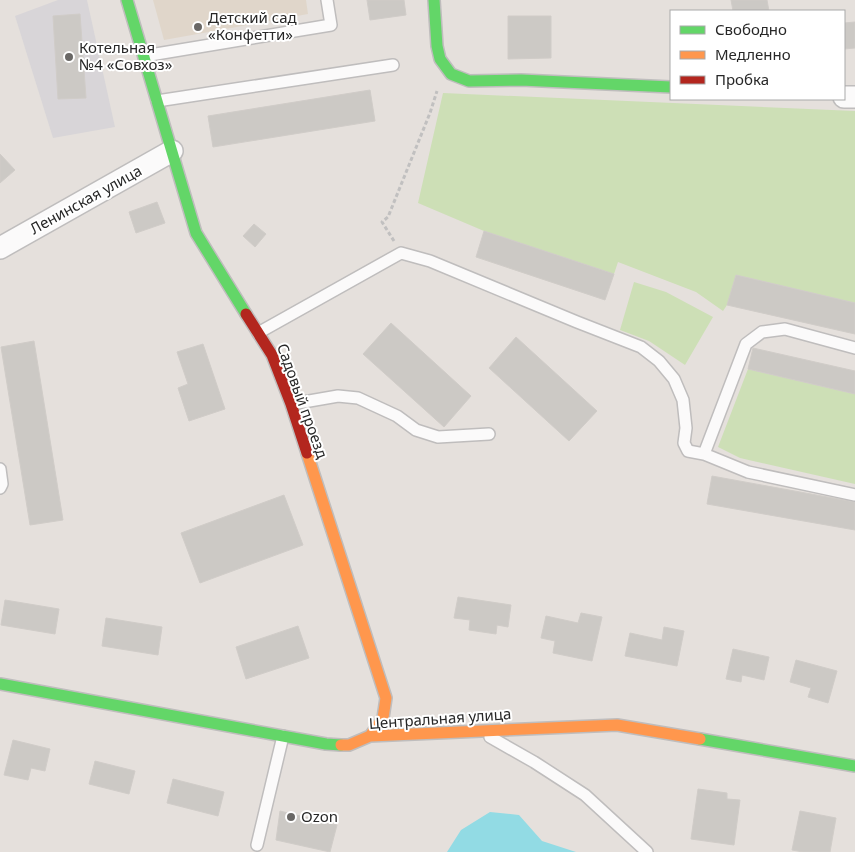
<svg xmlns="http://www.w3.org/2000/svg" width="855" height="852" font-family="'Noto Sans',sans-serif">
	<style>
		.industrial { fill: #d8d5d8 }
		.education { fill: #e0d6ca }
		.green { fill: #cddfb6 }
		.water { fill: #92dbe4 }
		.building { fill: #ccc9c5; stroke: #d0ccc8 }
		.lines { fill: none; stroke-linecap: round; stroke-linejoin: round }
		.lane-casing { stroke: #bfbdbd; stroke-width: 14 }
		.street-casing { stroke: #bfbdbd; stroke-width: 24 }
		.fast-casing { stroke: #bfbdbd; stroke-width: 14 }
		.slow-casing { stroke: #bfbdbd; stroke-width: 14 }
		.jam-casing { stroke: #bfbdbd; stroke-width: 14 }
		.path { stroke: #c1c0c0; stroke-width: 3; stroke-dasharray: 4 2.5; stroke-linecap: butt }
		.lane { stroke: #fbfafa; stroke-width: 11 }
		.street { stroke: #fbfafa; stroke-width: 21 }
		.fast { stroke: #63d668; stroke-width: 11 }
		.slow { stroke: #ff974d; stroke-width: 11 }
		.jam { stroke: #b3261e; stroke-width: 11 }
		.poi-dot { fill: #6a6866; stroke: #fff; stroke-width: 2 }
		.labels { text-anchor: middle; stroke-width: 4; stroke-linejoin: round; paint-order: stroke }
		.poi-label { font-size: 15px; fill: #272727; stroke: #fff; text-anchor: start }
		.street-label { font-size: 15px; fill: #272727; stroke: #fff }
	</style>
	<rect width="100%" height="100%" fill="#e5e0dc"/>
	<path class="industrial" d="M58 0H87L115 127 53 138 15 16Z"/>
	<path class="education" d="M153 0H306L308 14 164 40Z"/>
	<path class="green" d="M443 93 855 111V303L736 275 727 305 723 311 696 292 618 262 614 274 484 231 418 203Z
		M634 282 666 292 713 317 685 365 649 341 620 330Z
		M748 369 855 394V484L740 458 718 447Z"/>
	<path class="water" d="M490 812 519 815 542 841 576 852H447L461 830Z"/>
	<path class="building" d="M367 0H404L406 15 370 20Z
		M731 0H767L769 11H733Z
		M80 14 86 98 58 99 53 16Z
		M508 16H551V58L508 59Z
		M855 22V48L844 49V23Z
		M370 90 375 121 213 147 208 116Z
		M0 154 15 170 0 183Z
		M157 202 165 223 136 233 129 212Z
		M254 224 266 234 255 247 243 236Z
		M484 231 614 274 605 300 476 257Z
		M736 275 855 303V334L727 305Z
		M391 323 471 396 444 427 363 354Z
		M516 337 597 411 569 441 489 368Z
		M34 341 63 520 30 525 1 347Z
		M203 344 225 409 189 421 178 388 188 384 177 352Z
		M753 348 855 371V394L748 369Z
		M712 476 855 502V530L707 504Z
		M284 495 303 545 200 583 181 533Z
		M458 597 511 605 508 627 497 625 496 634 469 630 470 620 454 618Z
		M5 600 59 609 55 634 1 625Z
		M581 613 602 617 592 661 553 653 555 641 541 638 546 616 578 623Z
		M106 618 162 627 158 655 102 646Z
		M298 626 309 658 246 679 236 647Z
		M664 627 684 631 677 666 625 656 630 633 662 640Z
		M733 649 769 657 764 680 742 675 741 682 726 679Z
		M796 660 837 671 828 703 808 697 811 688 790 682Z
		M13 740 50 749 45 771 31 768 28 780 4 775Z
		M95 761 135 771 129 794 89 784Z
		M173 779 224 792 218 816 167 803Z
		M698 789 727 793V799L740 800 734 845 691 839Z
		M280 811 337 825 330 852 276 840Z
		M800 811 836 818 830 852H803L792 850Z"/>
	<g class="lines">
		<defs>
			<path id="lane" d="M144 56 331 25 327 0
				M157 101 393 65
				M258 333 401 253 430 261 577 322 641 347 659 361 674 379 683 400 686 428 684 443 688 451 704 454 748 472 855 495
				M292 404 338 396 358 398 397 416 416 430 438 437 489 434
				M704 454 746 344 762 332 785 329 855 348
				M0 469 2 484 0 488
				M490 737 534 762 585 795 647 852
				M257 845 283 736"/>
			<path id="street" d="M844 97H855
				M0 248 172 151"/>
			<path id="fast" d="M127 0 196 233 246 314
				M434 0 437 46 440 59 451 74 469 81 521 80 671 87
				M0 684 326 744 341 745
				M700 739 855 766"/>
			<path id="slow" d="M307 453 386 698 383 718 370 736
				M341 745H349L370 736 617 725 700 739"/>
			<path id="jam" d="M246 314 272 355 291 404 307 453"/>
		</defs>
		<use href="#lane" class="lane-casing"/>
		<use href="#street" class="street-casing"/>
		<use href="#fast" class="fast-casing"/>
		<use href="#slow" class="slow-casing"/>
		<use href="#jam" class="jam-casing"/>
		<path class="path" d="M394 241 382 222 388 217 430 113 437 91"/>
		<use href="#lane" class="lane"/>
		<use href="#street" class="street"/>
		<use href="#fast" class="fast"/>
		<use href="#slow" class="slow"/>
		<use href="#jam" class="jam"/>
	</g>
	<g class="poi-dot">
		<circle cx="198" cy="27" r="5"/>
		<circle cx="69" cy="57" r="5"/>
		<circle cx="291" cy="817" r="5"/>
	</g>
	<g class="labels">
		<g class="poi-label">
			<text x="208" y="23">Детский сад<tspan x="208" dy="17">«Конфетти»</tspan></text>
			<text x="79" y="53">Котельная<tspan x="79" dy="17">№4 «Совхоз»</tspan></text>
			<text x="301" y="822">Ozon</text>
		</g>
		<g class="street-label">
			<text transform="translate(86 200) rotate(-29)" y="5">Ленинская улица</text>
			<text transform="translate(302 401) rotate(70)" y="5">Садовый проезд</text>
			<text transform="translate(440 719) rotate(-4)" y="5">Центральная улица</text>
		</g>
	</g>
	<rect x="670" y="10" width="175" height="90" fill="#ffffff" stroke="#a9a9a9"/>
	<rect x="680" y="26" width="25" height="8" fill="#63d668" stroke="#a9a9a9"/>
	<text x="715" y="35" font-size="15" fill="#272727">Свободно</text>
	<rect x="680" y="51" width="25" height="8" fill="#ff974d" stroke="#a9a9a9"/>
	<text x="715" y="60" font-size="15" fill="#272727">Медленно</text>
	<rect x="680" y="76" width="25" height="8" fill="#b3261e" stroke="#a9a9a9"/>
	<text x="715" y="85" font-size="15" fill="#272727">Пробка</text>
</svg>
